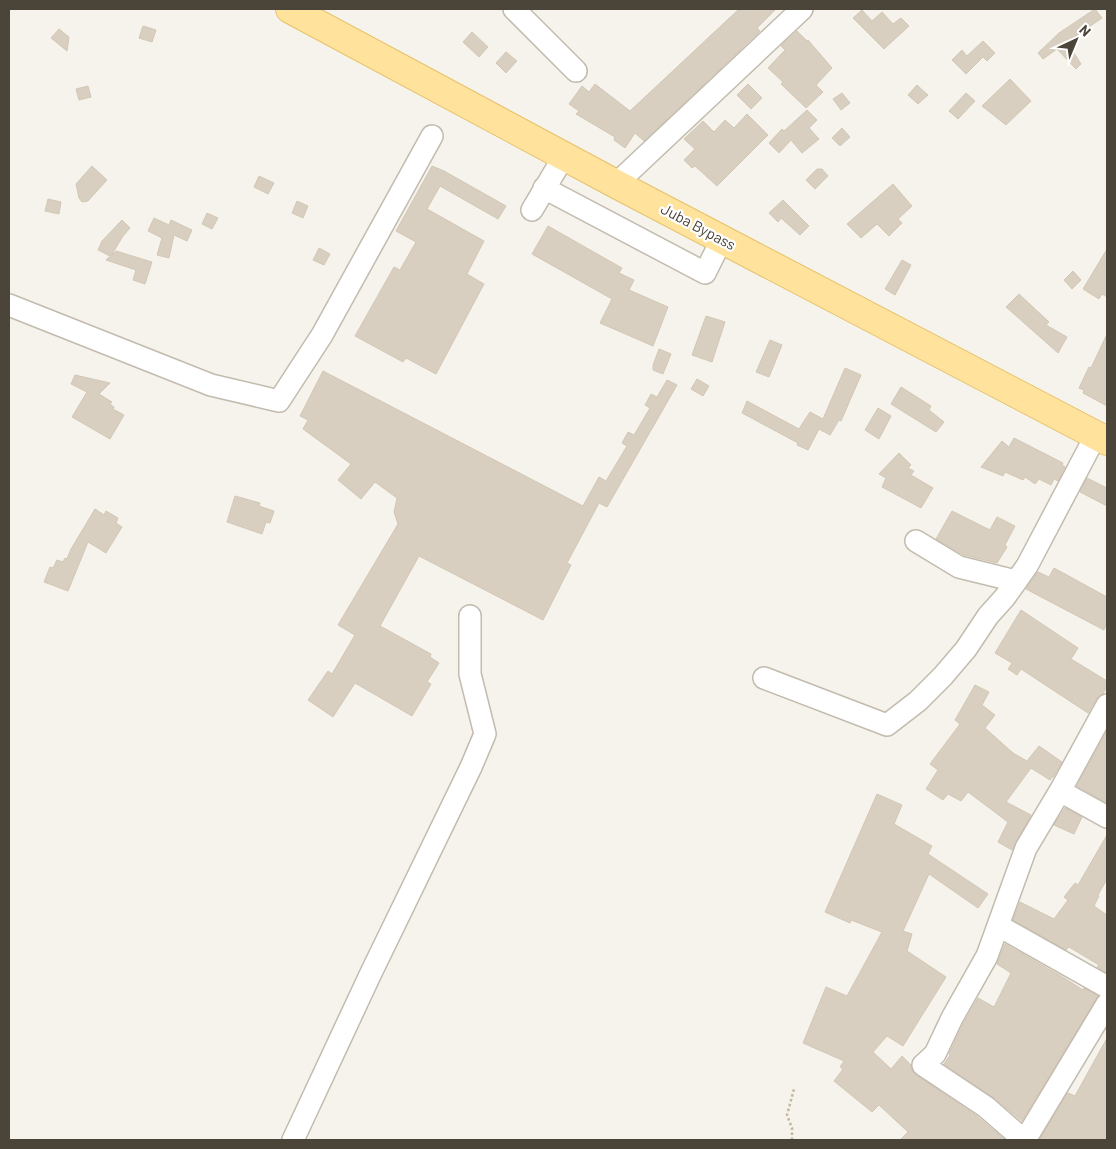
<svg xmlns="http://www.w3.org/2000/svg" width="1116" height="1149" font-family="Barlow,sans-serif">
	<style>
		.building { fill: #d8cfc1; stroke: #d3c7b4 }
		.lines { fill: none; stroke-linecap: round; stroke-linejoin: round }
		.minor-casing { stroke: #c2bbae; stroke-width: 24 }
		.major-casing { stroke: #e6c16a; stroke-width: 30 }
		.path { stroke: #c4b79f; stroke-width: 2.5; stroke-dasharray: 2.5 2.5; stroke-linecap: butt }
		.minor { stroke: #fff; stroke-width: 21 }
		.major { stroke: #ffe39c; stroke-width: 28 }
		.labels { text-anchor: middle; stroke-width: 4.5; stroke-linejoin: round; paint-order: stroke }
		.street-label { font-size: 15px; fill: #4b4439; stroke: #fff }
	</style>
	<rect width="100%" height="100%" fill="#f6f3ec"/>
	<path class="building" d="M739 9H776L757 28 760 31 644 141 635 133 625 148 614 140 615 137 576 114 579 111 569 104 582 86 589 92 595 84 630 111Z
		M1095 9 1102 18 1067 42 1081 64 1076 69 1057 49 1043 59 1038 53 1059 33Z
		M862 10 872 21 882 12 893 24 901 18 909 26 884 49 853 18Z
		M143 26 156 30 152 42 139 38Z
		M59 29 69 37 67 51 51 38Z
		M797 31 807 41 808 40 832 68 816 85 823 92 806 108 781 84 783 82 768 68 785 50 781 46Z
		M472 32 488 47 479 57 463 42Z
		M983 41 995 53 987 61 983 57 966 74 952 60 962 50 967 56Z
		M506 52 517 61 506 73 496 63Z
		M1010 79 1031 101 1006 125 982 106Z
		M748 84 762 98 751 109 737 95Z
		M917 85 928 95 918 104 908 95Z
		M88 86 91 97 79 100 76 89Z
		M842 93 850 103 841 110 833 99Z
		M966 93 975 101 958 119 949 111Z
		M807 110 817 120 809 128 819 139 802 153 791 140 779 153 769 143 782 129 784 131Z
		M747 114 768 135 717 186 695 166 692 168 684 160 695 149 684 139 703 121 714 132 725 120 734 128Z
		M842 128 850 137 840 146 832 138Z
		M92 166 107 180 88 201 82 202 79 198 76 184Z
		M432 166 444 171 506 206 498 219 440 186 427 209 484 241 467 274 484 284 436 374 406 358 403 362 355 336 394 267 400 270 416 242 396 231Z
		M817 169H822L828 176 815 189 806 180Z
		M259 176 274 183 268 194 254 187Z
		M893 184 912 206 898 219 902 223 889 236 877 224 861 238 847 224Z
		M48 199 61 202 59 214 45 211Z
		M783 200 809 226 800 235 781 218 778 222 769 213Z
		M297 201 308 206 303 218 292 213Z
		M207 213 218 218 212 229 202 224Z
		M154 218 169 225 171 220 192 230 187 241 174 235 169 258 157 255 162 238 148 231Z
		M122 220 130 228 123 236 111 256 116 251 152 262 145 284 133 280 136 270 106 260 110 256 98 250 102 241Z
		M548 226 622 268 619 273 634 280 629 290 668 307 653 346 600 323 612 299 532 254Z
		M319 248 330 254 324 265 313 260Z
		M1107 249V297L1102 294 1099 299 1083 289Z
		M902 260 911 265 895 295 885 289Z
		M1073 271 1081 280 1072 289 1064 280Z
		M1019 294 1049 322 1046 325 1067 337 1058 353 1006 307Z
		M706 316 725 322 712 362 692 355Z
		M1107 334V406L1083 393 1084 390 1079 388 1089 367 1091 368Z
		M770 340 782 345 769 377 756 372Z
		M659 349 671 354 663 374 653 370V365Z
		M845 368 861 375 841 421 839 420 830 435 819 429 808 450 797 445 798 443 742 413 747 401 799 429 810 412 823 419Z
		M323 371 583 506 599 477 606 481 627 446 622 443 628 432 634 435 650 408 645 405 651 394 657 397 667 380 677 385 607 507 599 503 567 563 571 565 543 620 419 556 380 626 431 654 430 657 439 663 427 682 431 684 412 716 355 683 333 717 308 700 328 671 332 674 355 635 338 625 398 524 394 512 397 498 375 482 361 499 338 480 351 464 303 429 308 420 300 416Z
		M75 375 110 383 99 394 112 402 110 404 114 407 113 409 124 415 110 439 72 417 87 392 71 384Z
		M697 379 709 386 703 396 691 389Z
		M901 387 931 406 929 410 944 422 936 432 891 404Z
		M878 408 891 416 879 439 865 430Z
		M1014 438 1063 463 1062 465 1065 467 1058 481 1054 479 1051 485 1039 479 1035 484 1025 477 1023 480 1005 472 1003 476 981 467 1002 441 1009 447Z
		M899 453 911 465 908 468 914 471 911 475 933 488 921 508 882 487 886 478 879 474Z
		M1087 478 1107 488V506L1080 492Z
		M235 496 260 503 259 506 274 511 270 523 266 522 262 534 227 522Z
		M95 509 104 515 106 511 118 518 116 523 122 527 106 553 88 542 68 591 44 582 50 567 53 568 57 560 63 562 65 558 67 559 71 549Z
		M952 511 990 530 997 517 1015 526 1005 545 1007 547 997 563 964 555 936 539Z
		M1054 568 1107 597V623L1104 630 1026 589 1038 572 1049 577Z
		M1021 610 1078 648 1071 659 1107 681V686L1103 694 1096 699 1088 713 1021 669 1017 675 1008 669 1012 663 995 653Z
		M975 685 989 692 982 705 995 715 985 728 1013 753 1027 761 1039 746 1062 762 1053 777H1052L1050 780 1031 768 1006 802 1031 815 1012 850 998 842 1008 822 968 792 961 801 948 794 943 800 926 789 938 770 930 764 960 724 955 720Z
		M1107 731V803L1077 786Z
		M877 794 902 805 894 824 932 846 928 854 988 894 978 908 929 874 903 931 912 934 907 951 946 977 903 1046 887 1036 873 1052 891 1069 902 1056 910 1064 912 1070 916 1075 978 1117 1005 1140H900L908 1132 879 1105 872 1112 834 1081 843 1069 840 1067 844 1061 803 1043 826 987 847 996 882 932 851 920 850 923 825 912Z
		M1065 808 1082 817 1074 834 1054 825Z
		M1107 835V879L1098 895 1099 896 1094 906 1107 915V973L1097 967 1099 965 1069 947 1066 950 1013 920 1020 902 1054 919 1068 900 1064 897 1075 883 1078 885Z
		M1005 944 1061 976 1083 990 1084 988 1098 996 1022 1121 993 1097 944 1064 950 1055 949 1054 963 1024 978 998 994 1007 1011 973 997 964Z
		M1107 1038V1140H1039L1068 1093 1075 1096Z"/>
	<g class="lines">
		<defs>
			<path id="minor" d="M514 9 576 71
				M616 184 802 9
				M544 188 705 273 722 239
				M532 210 564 156
				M9 305 211 385 279 401 322 335 432 136
				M916 541 959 567 1016 581
				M764 678 887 725 918 701 943 676 966 649 988 616 1005 597 1027 566 1096 435
				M1060 791 1107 817
				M999 926 1107 987
				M293 1140 370 975 471 767 485 734 470 674V616
				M1024 1140 986 1107 923 1065 935 1054 952 1018 987 956 1026 848 1060 791 1107 705
				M1025 1140 1107 1004"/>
			<path id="major" d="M290 9 616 184 1107 441"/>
		</defs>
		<use href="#minor" class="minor-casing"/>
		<use href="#major" class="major-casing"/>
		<path class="path" d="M792 1140V1128L787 1115 794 1089"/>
		<use href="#minor" class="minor"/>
		<use href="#major" class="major"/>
	</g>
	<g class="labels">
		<g class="street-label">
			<text transform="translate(698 227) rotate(28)" y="5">Juba Bypass</text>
		</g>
	</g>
	<rect width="1116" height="1149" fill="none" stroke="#4b4439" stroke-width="20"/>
	<g transform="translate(1076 40) rotate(44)" stroke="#ffffff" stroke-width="4" paint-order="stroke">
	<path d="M0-4L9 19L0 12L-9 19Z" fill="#4b4439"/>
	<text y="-8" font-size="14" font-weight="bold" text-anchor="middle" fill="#4b4439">N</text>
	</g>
</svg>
